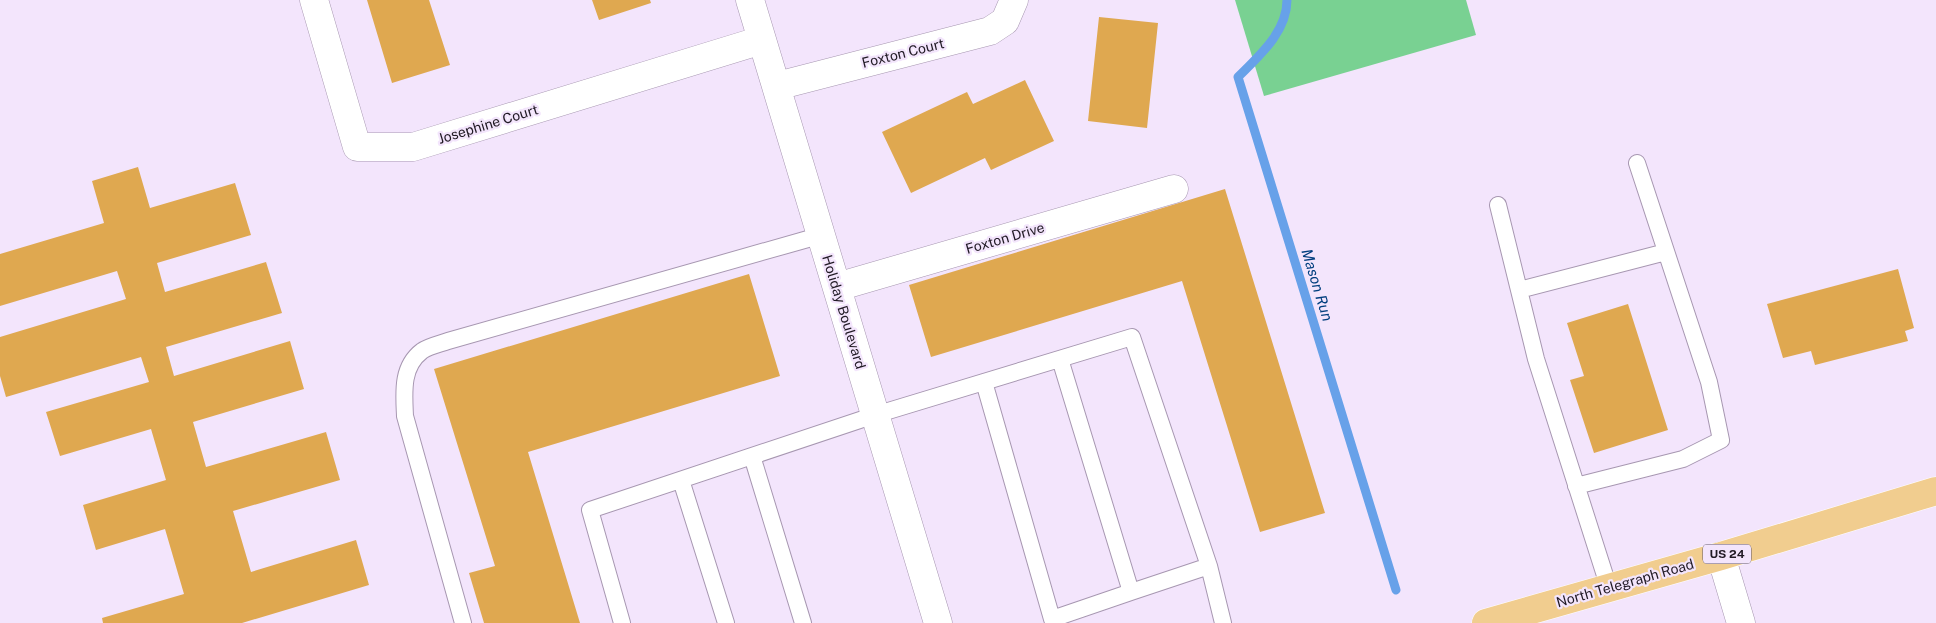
<svg xmlns="http://www.w3.org/2000/svg" width="1936" height="623" font-family="'Public Sans',sans-serif">
	<style>
		.forest { fill: #79d192 }
		.lines { fill: none; stroke-linecap: round; stroke-linejoin: round }
		.stream { stroke: #67a1e9; stroke-width: 9 }
		.building { fill: #dfa850 }
		.lane-casing { stroke: #a797b1; stroke-width: 18 }
		.street-casing { stroke: #a797b1; stroke-width: 29 }
		.primary-casing { stroke: #fff; stroke-width: 29 }
		.lane { stroke: #fff; stroke-width: 16 }
		.street { stroke: #fff; stroke-width: 28 }
		.primary { stroke: #f1cd8f; stroke-width: 28 }
		.labels { text-anchor: middle; stroke-width: 4.5; stroke-linejoin: round; paint-order: stroke }
		.shield { fill: #f3e5fc; stroke: #605766; stroke-width: 1 }
		.shield-label { font-size: 12px; font-weight: bold; fill: #211a25 }
		.street-label { font-size: 14px; fill: #211a25; stroke: #f3e5fc }
		.water-label { font-size: 15px; font-style: italic; fill: #003e7e; stroke: #f3e5fc }
	</style>
	<rect width="100%" height="100%" fill="#f3e5fc"/>
	<path class="forest" d="M1235 0H1466L1476 35 1264 96Z"/>
	<g class="lines">
		<path class="stream" d="M1287 0C1287 32 1259 56 1238 77L1396 590"/>
	</g>
	<path class="building" d="M367 0H429L450 65 392 83Z
		M592 0H650L651 3 599 20Z
		M1099 17 1158 23 1147 128 1088 121Z
		M1025 80 1054 141 991 170 985 158 911 193 882 132 967 92 973 104Z
		M138 167 150 208 235 183 251 235 157 263 165 292 266 262 282 313 166 347 174 376 290 341 304 389 193 422 206 467 326 432 340 480 233 511 251 572 356 540 369 585 242 623H103L102 618 184 594 165 529 96 550 83 505 166 480 151 429 60 456 46 412 149 382 141 357 6 397 0 376V337L126 299 117 271 0 306V254L104 223 92 181Z
		M1225 189 1325 513 1260 532 1182 281 931 357 909 285Z
		M1898 269 1914 328 1905 331 1908 341 1815 365 1811 351 1783 358 1767 304Z
		M749 274 780 376 528 452 580 623H484L469 573 495 566 434 369Z
		M1628 304 1668 430 1594 453 1570 380 1584 376 1567 323Z"/>
	<g class="lines">
		<defs>
			<path id="lane" d="M1498 205 1536 359 1609 588
				M1519 290 1666 252
				M984 382 1052 619 1131 592 1060 359
				M752 456 803 623
				M681 480 726 623
				M1576 486 1683 459 1721 440 1709 382 1637 163
				M1131 592 1209 566
				M463 623 405 416C404 393 401 367 422 351 429 346 440 344 448 341L822 235
				M622 623 590 510 875 415 1132 337 1209 566 1223 623"/>
			<path id="street" d="M314 0 357 147H413L762 40
				M750 0 938 623
				M777 86 990 31 1005 21 1014 0
				M837 287 1174 189
				M1721 556 1741 623"/>
			<path id="primary" d="M1486 623 1721 556 1936 491"/>
		</defs>
		<use href="#lane" class="lane-casing"/>
		<use href="#street" class="street-casing"/>
		<use href="#primary" class="primary-casing"/>
		<use href="#lane" class="lane"/>
		<use href="#street" class="street"/>
		<use href="#primary" class="primary"/>
	</g>
	<g class="labels">
		<rect class="shield" x="1703" y="544.5" width="48" height="19" rx="4"/>
		<g class="shield-label">
			<text x="1727" y="558">US 24</text>
		</g>
		<g class="street-label">
			<text transform="translate(903 53) rotate(-14)" y="5">Foxton Court</text>
			<text transform="translate(488 124) rotate(-17)" y="5">Josephine Court</text>
			<text transform="translate(1005 238) rotate(-16)" y="5">Foxton Drive</text>
			<text transform="translate(844 312) rotate(73)" y="5">Holiday Boulevard</text>
			<text transform="translate(1625 583) rotate(-16)" y="5">North Telegraph Road</text>
		</g>
		<g class="water-label">
			<text transform="translate(1317 285) rotate(73)" y="5">Mason Run</text>
		</g>
	</g>
</svg>
